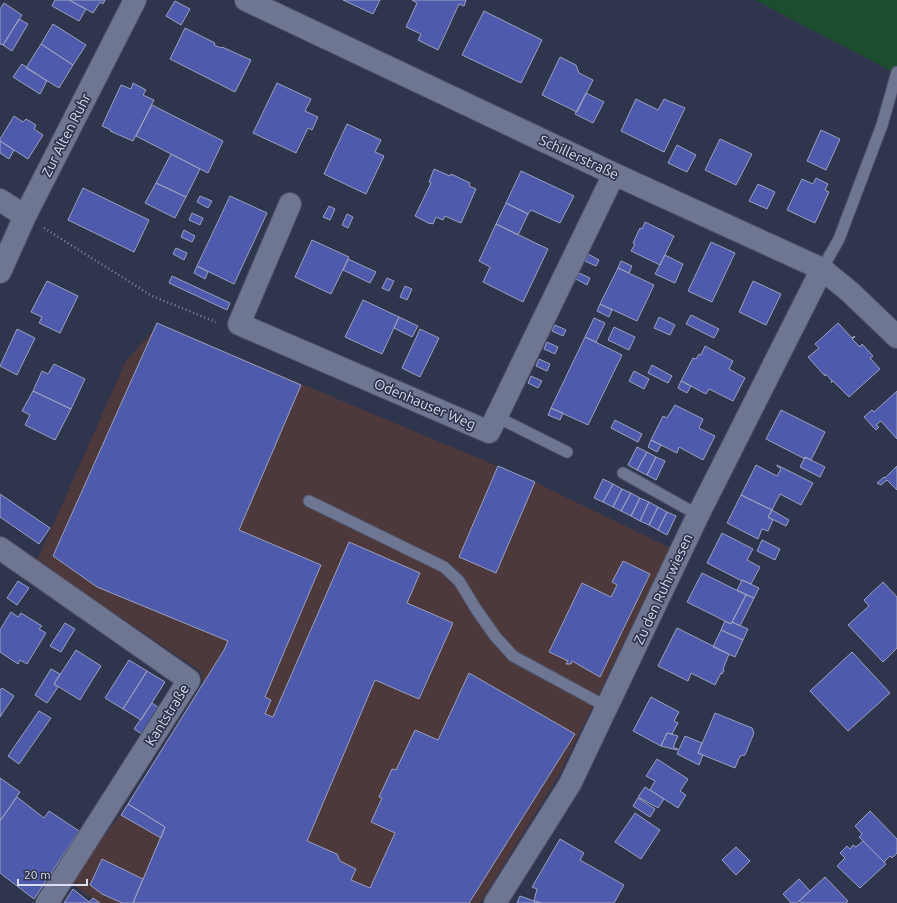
<svg xmlns="http://www.w3.org/2000/svg" width="897" height="903" font-family="Ubuntu,sans-serif">
	<style>
		.commercial { fill: #4d383c }
		.green { fill: #1d4d2f }
		.building { fill: #4e5aac; stroke: #9aa1bf }
		.lines { fill: none; stroke-linecap: round; stroke-linejoin: round }
		.service-casing { stroke: #4e5267; stroke-width: 13 }
		.minor-casing { stroke: #4e5267; stroke-width: 24 }
		.path { stroke: #84899d; stroke-width: 2.5; stroke-dasharray: 1 3; stroke-linecap: butt }
		.service { stroke: #6f7692; stroke-width: 11 }
		.minor { stroke: #6f7692; stroke-width: 22 }
		.labels { text-anchor: middle; stroke-width: 3.5; stroke-linejoin: round; paint-order: stroke }
		.street-label { font-size: 14px; fill: #dadeee; stroke: #30354e }
	</style>
	<rect width="100%" height="100%" fill="#30354e"/>
	<path class="commercial" d="M159 324 535 482 670 548 559 775 480 903H98L70 882 128 804 203 683 200 671 37 561 126 361Z"/>
	<path class="green" d="M755 0H897V74Z"/>
	<path class="building" d="M55 0H69L86 9 79 21 52 6Z
		M69 0H105L103 4 100 2 93 13Z
		M343 0H380L373 14Z
		M412 0H466L464 6 459 4 438 50 418 40 421 34 406 27 417 3Z
		M175 1 190 9 181 25 166 16Z
		M4 3 22 15 3 45 0 44V9Z
		M484 11 542 40 521 83 462 55Z
		M19 19 28 24 12 51 3 45Z
		M53 24 86 45 73 65 41 44Z
		M185 28 215 43 214 45 221 48 222 47 251 60 235 92 170 59Z
		M41 44 73 65 59 88 26 68Z
		M560 57 576 65 579 73 593 80 577 112 542 95Z
		M22 64 47 81 40 94 13 77Z
		M133 83 146 90 143 95 154 100 133 141 110 131 111 130 102 126 121 85 131 89Z
		M277 83 311 99 305 111 318 117 312 130 308 128 296 153 253 133Z
		M586 93 604 102 593 123 575 114Z
		M636 99 658 110 664 99 685 108 664 152 621 131Z
		M152 105 223 141 208 173 136 136Z
		M14 116 23 122 26 119 36 125 34 129 43 135 28 159 0 141V139Z
		M347 124 381 140 375 152 384 156 366 194 324 174Z
		M821 130 840 139 826 170 807 161Z
		M720 139 752 154 736 185 705 170Z
		M0 141 14 150 9 159 0 153Z
		M677 145 696 155 687 172 668 163Z
		M171 154 200 169 186 197 156 183Z
		M434 169 450 176 451 174 470 183 469 186 476 189 461 223 445 216 443 220 436 217 433 224 430 223V224L415 216 431 183 429 182Z
		M521 171 574 196 560 223 531 210 528 214 506 203Z
		M816 178 828 184 825 190 829 192 815 223 787 210 802 179 813 184Z
		M156 183 186 197 175 218 145 203Z
		M758 184 775 192 767 209 749 201Z
		M83 188 149 220 134 252 68 220Z
		M200 196 212 201 208 208 197 202Z
		M230 196 267 213 234 284 197 266Z
		M506 203 528 214 518 235 496 224Z
		M329 206 335 209 330 220 323 217Z
		M192 213 203 218 200 225 189 220Z
		M347 214 353 217 348 228 342 225Z
		M645 222 674 236 660 265 631 251 635 244 633 243 640 228 642 229Z
		M496 224 548 249 523 302 483 282 490 267 479 261Z
		M184 230 195 236 192 242 181 237Z
		M312 240 349 257 331 294 295 277Z
		M711 242 735 253 712 302 688 291Z
		M176 248 187 253 184 260 173 254Z
		M588 254 599 260 596 266 585 261Z
		M665 255 683 264 675 283 655 274Z
		M348 259 376 272 370 283 343 270Z
		M621 261 632 266 629 273 618 268Z
		M197 266 208 272 205 279 194 273Z
		M618 268 654 285 637 321 600 304Z
		M579 273 590 278 587 285 576 279Z
		M172 276 230 303 227 310 169 283Z
		M387 278 394 281 389 291 382 288Z
		M47 281 78 296 60 333 39 323 42 317 31 312Z
		M753 281 781 294 766 325 739 312Z
		M405 286 412 289 407 300 400 297Z
		M363 300 399 317 382 354 345 337Z
		M600 304 612 310 609 317 597 311Z
		M691 315 719 329 714 338 686 324Z
		M399 317 418 326 412 337 394 328Z
		M659 317 675 325 670 335 654 328Z
		M594 318 605 323 596 342 585 337Z
		M157 323 301 385 239 530 321 565 265 697 271 700 265 714 273 717 349 542 420 573 407 603 453 623 419 699 375 680 307 841 337 854 340 861 356 869 351 880 370 888 395 833 371 822 382 798 379 797 392 769 396 770 415 730 438 740 469 673 575 734 469 903H133L165 827 128 804 224 650 228 641 97 587 53 556Z
		M838 323 852 338 854 336 855 337 852 339 860 347 862 344 873 356 870 358 880 369 849 397 833 381 831 383 832 381 826 374 825 376 808 357 819 348 815 344Z
		M555 325 566 330 563 336 552 331Z
		M614 327 635 337 629 350 608 340Z
		M17 329 35 338 17 375 0 366Z
		M420 329 439 338 420 377 402 368Z
		M585 337 622 355 588 425 551 408Z
		M547 342 558 347 555 354 544 349Z
		M705 346 733 361 729 369 745 378 733 401 709 389 706 394 681 381 693 358 696 359 699 354 701 355Z
		M539 359 550 364 547 371 536 366Z
		M54 364 85 379 71 409 33 391 42 371 48 374Z
		M652 365 672 376 668 383 648 373Z
		M634 371 649 379 644 389 629 381Z
		M531 376 542 381 538 388 528 383Z
		M681 381 691 386 687 393 678 388Z
		M33 391 71 409 55 440 25 425 30 415 22 411Z
		M897 391V439L881 421 876 425 879 427 876 430 864 417 872 410 874 412Z
		M675 405 703 419 699 428 715 436 703 460 679 447 677 453 651 440 663 416 667 418Z
		M551 408 563 413 560 420 548 415Z
		M781 410 825 432 811 460 805 457V459L766 439Z
		M615 420 642 434 638 442 611 428Z
		M651 440 661 445 657 452 648 447Z
		M637 447 647 452 637 470 628 465Z
		M647 452 656 457 647 475 637 470Z
		M656 457 665 461 656 480 647 475Z
		M805 457 825 467 820 477 800 467Z
		M756 465 777 476 781 469 777 466V465L813 483 801 505 780 494 772 510 741 495Z
		M498 466 535 482 496 573 459 557Z
		M897 466V490L887 480 881 485 877 483 884 477 885 478Z
		M603 479 613 484 603 502 594 498Z
		M613 484 622 489 613 507 603 502Z
		M622 489 631 493 621 511 613 507Z
		M631 493 640 498 631 516 621 511Z
		M0 494 50 528 39 544 0 517Z
		M741 495 772 510 768 517 773 520 768 531 762 529 758 539 727 523Z
		M640 498 649 502 640 521 631 516Z
		M649 502 658 507 649 525 640 521Z
		M658 507 667 512 658 530 649 525Z
		M772 510 789 520 786 526 768 517Z
		M667 512 676 516 667 535 658 530Z
		M722 533 753 549 747 560 760 567 751 584 742 580V581L707 563Z
		M762 540 780 549 775 560 757 551Z
		M623 561 650 574 600 677 572 661 571 664H566L568 661 549 652 582 583 611 597 617 585 612 582Z
		M702 573 746 595 731 624 687 602Z
		M742 580 759 588 754 598 737 590Z
		M18 581 29 588 17 605 7 598Z
		M883 582 897 597V648L883 662 848 625 869 606 864 600Z
		M746 595 754 598 740 626 732 622Z
		M11 612 18 617 21 613 42 626 39 629 46 633 27 664 20 660 18 664 0 652V630Z
		M725 621 731 624 732 622 748 629 743 640 721 630Z
		M65 623 75 629 61 652 50 646Z
		M677 628 729 654 723 669 724 670 722 674 721 673 715 685 691 673 688 681 658 666Z
		M721 630 743 640 735 657 713 647Z
		M76 650 101 666 80 700 54 684Z
		M852 652 890 693 848 731 810 691Z
		M129 660 147 671 123 709 105 698Z
		M51 669 60 674 54 684 58 687 47 703 35 695Z
		M147 671 165 682 141 720 123 709Z
		M2 688 14 696 0 717V690Z
		M651 697 679 712 674 721 678 723 672 734 667 733 661 746 633 731Z
		M152 703 162 710 145 736 134 729Z
		M39 711 51 718 19 764 8 756Z
		M715 713 752 728 754 733 745 755 740 756 735 768 698 753Z
		M667 733 678 736 674 745V748L678 749 677 750 661 746Z
		M685 736 702 743 698 753 703 755 699 765 677 754Z
		M657 759 688 779 680 791 686 795 678 808 650 790 655 781 646 776Z
		M0 778 20 792 0 821Z
		M645 787 664 799 658 808 638 797Z
		M17 797 44 818 49 811 79 831 34 899 0 873V821Z
		M638 798 655 809 650 817 633 806Z
		M128 804 165 827 161 838 121 815Z
		M870 811 897 839V853L892 858 890 856 884 862 859 837 862 834 855 826Z
		M635 813 660 830 641 859 615 842Z
		M560 839 584 853 580 860 624 885 614 903H541L534 901 537 889 532 887Z
		M863 841 886 864 860 888 837 866 845 858 840 853 847 846 850 849 853 845 856 847Z
		M736 847 750 861 736 875 722 860Z
		M102 859 143 879 133 903H122L102 894 90 885Z
		M825 877 848 901 846 903H802L799 901Z
		M799 879 810 891 797 903H791L783 894Z
		M73 889 89 902 93 898 100 903H64Z
		M520 896 534 901 541 903H517Z"/>
	<g class="lines">
		<defs>
			<path id="service" d="M822 269 839 239 882 125 897 72
				M497 417 567 452
				M623 473 698 515
				M309 501 444 567 459 581 476 609 495 636 513 656 607 707"/>
			<path id="minor" d="M246 0 614 174 822 269 850 292 897 337
				M0 200 25 216
				M290 204 239 324 489 432 614 174
				M0 272 25 216 135 0
				M0 548 189 680 47 903
				M495 903 570 784 698 515 822 269"/>
		</defs>
		<use href="#service" class="service-casing"/>
		<use href="#minor" class="minor-casing"/>
		<path class="path" d="M44 228 152 296 216 322"/>
		<use href="#service" class="service"/>
		<use href="#minor" class="minor"/>
	</g>
	<g class="labels">
		<g class="street-label">
			<text transform="translate(66 135) rotate(-63)" y="5">Zur Alten Ruhr</text>
			<text transform="translate(579 157) rotate(25)" y="5">Schillerstraße</text>
			<text transform="translate(425 404) rotate(23)" y="5">Odenhauser Weg</text>
			<text transform="translate(663 589) rotate(-65)" y="5">Zu den Ruhrwiesen</text>
			<text transform="translate(167 715) rotate(-58)" y="5">Kantstraße</text>
		</g>
	</g>
	<path d="M18 879v6h69v-6" fill="none" stroke="#dadeee" stroke-width="2"/>
	<text x="24" y="879" font-size="12" fill="#dadeee" stroke="#30354e" stroke-width="3" paint-order="stroke">20 m</text>
</svg>
